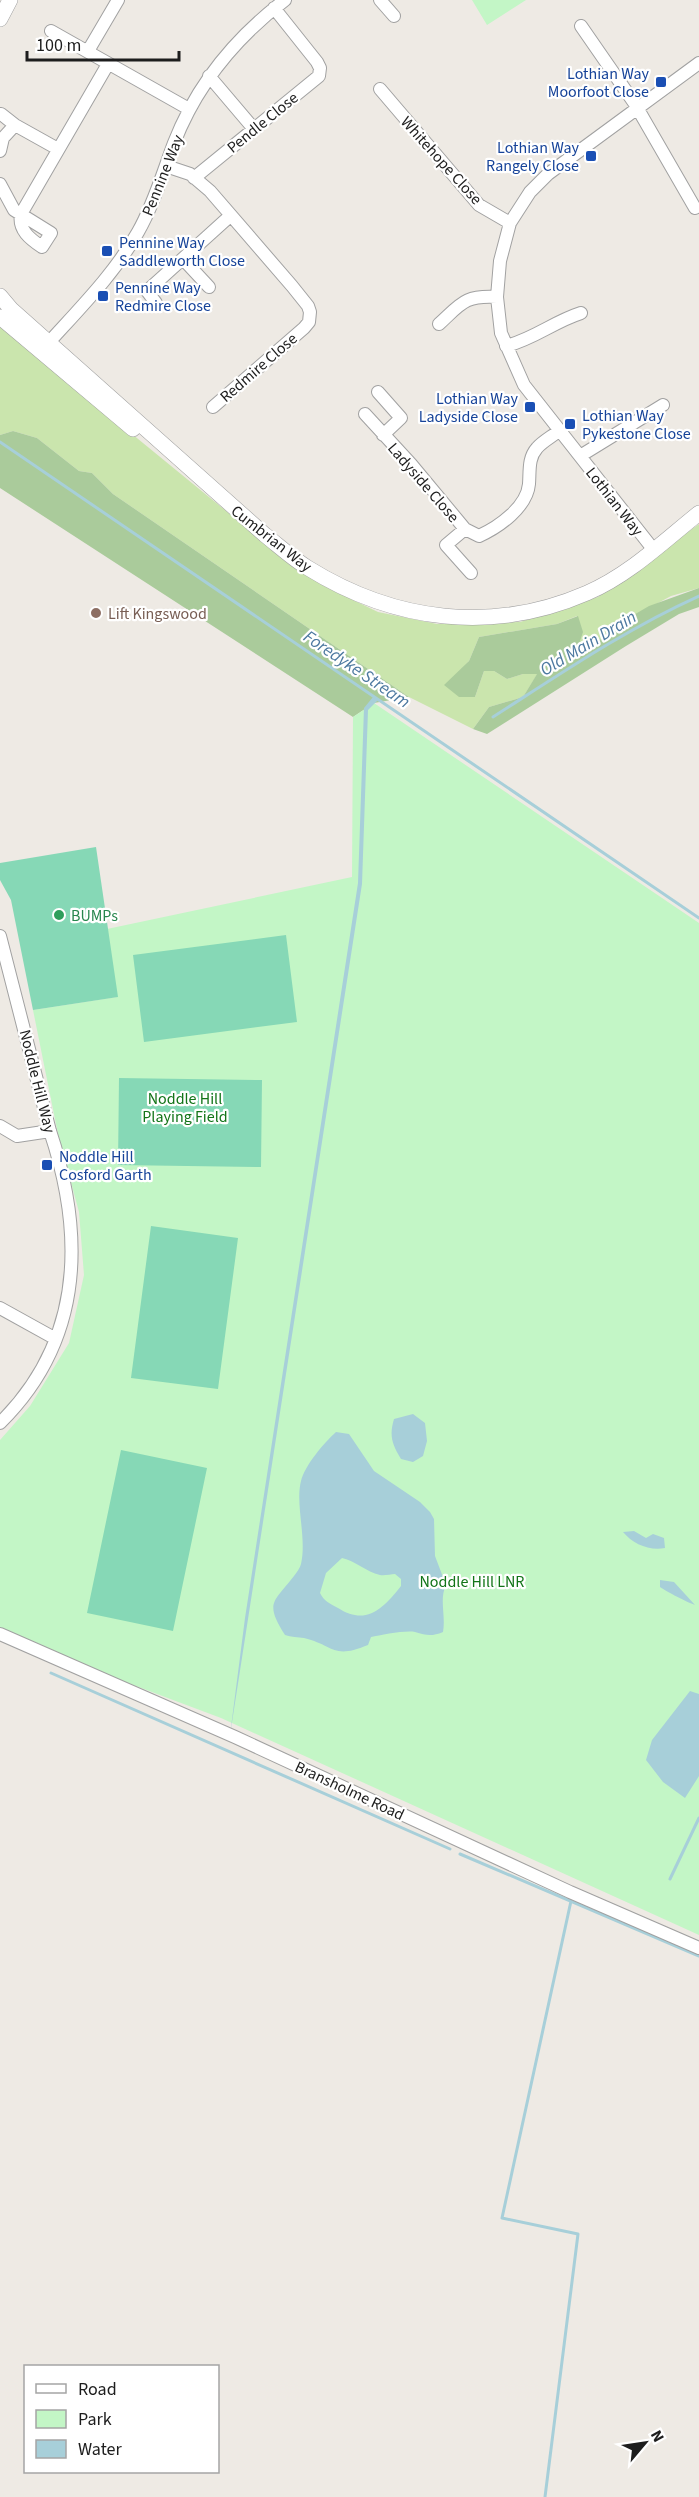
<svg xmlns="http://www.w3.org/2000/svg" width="699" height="2497" font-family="'Source Sans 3',sans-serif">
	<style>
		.grass { fill: #cae5ad }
		.forest { fill: #aacb9b }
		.park { fill: #c3f6c6 }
		.pitch { fill: #86d8b6 }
		.water { fill: #a7cfd9; fill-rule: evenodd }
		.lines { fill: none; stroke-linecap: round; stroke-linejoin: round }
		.stream { stroke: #a7cfd9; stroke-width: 3 }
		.minor-casing { stroke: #a1a1a1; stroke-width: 14 }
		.tertiary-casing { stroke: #a1a1a1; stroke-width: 16 }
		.minor { stroke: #fff; stroke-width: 12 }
		.tertiary { stroke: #fff; stroke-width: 15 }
		.transit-dot { fill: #1a4fb4; stroke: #fff; stroke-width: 2 }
		.education-dot { fill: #8d6e63; stroke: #fff; stroke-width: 2 }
		.leisure-dot { fill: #2e9e5b; stroke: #fff; stroke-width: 2 }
		.labels { text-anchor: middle; stroke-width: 4.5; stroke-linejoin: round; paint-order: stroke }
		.transit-label { font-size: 16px; fill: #164399; stroke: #fff; text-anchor: start }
		.street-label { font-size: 16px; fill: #1d1d1d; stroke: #fff }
		.education-label { font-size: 16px; fill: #785e54; stroke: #fff; text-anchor: start }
		.leisure-label { font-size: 16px; fill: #27864d; stroke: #fff; text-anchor: start }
		.park-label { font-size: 16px; fill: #127418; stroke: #fff }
		.water-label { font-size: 18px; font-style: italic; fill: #4d79a0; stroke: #fff }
	</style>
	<rect width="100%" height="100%" fill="#eeeae4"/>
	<path class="grass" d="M0 326 264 542 322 585 378 612 437 624 520 622 598 597 699 524V588L671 596 608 630 595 646 579 644 577 616 557 624 479 637 469 661 461 670 475 697 484 671H494L507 679 523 674 538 673 523 697 489 707 473 729 409 697 113 494 92 473 79 471 37 438 13 431 0 435Z"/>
	<path class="forest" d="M13 431 37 438 79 471 92 473 113 494 409 697 374 703 353 717 0 488V435Z
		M699 588V607L679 614 626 646 487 734 473 729 489 707 523 697 537 674H523L507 679 494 671H484L475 697H459L444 685 469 661 479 637 557 624 578 616 583 632 579 644 595 646 608 630 649 606Z"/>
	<path class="park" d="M472 0H526L487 25Z
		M374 703 699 923V1935L221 1718 0 1635V1440L30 1406 69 1343 84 1275 79 1212 58 1134 33 1010 117 997 107 929 352 877 353 717Z"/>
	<path class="pitch" d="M96 847 118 997 33 1010 11 900 0 880V863Z
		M286 935 297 1022 144 1042 133 955Z
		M119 1078 262 1080 261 1167 118 1165Z
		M151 1226 238 1238 218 1389 131 1378Z
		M121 1450 207 1468 173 1631 87 1613Z"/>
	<path class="water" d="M373 697 378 700 368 710 362 884 230 1735 245 1618 358 883 364 708Z
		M413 1414 425 1423 427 1441 423 1456 413 1462 401 1459C392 1444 389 1436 394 1419Z
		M336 1432 349 1434 374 1471 420 1502 430 1512 434 1519 435 1556 446 1585C439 1599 446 1616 443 1632 431 1637 426 1635 415 1632 406 1630 381 1635 371 1637L368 1645C332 1660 334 1645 304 1638 298 1637 291 1637 285 1635 264 1602 274 1602 294 1576 297 1572 300 1568 301 1564 307 1538 295 1504 301 1481 305 1465 324 1443 336 1432ZM342 1558C356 1561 366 1572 380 1575 384 1576 391 1574 395 1574L401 1579V1586C383 1609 366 1626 338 1608 330 1604 324 1601 320 1593L326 1573Z
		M634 1531 646 1538 653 1534 664 1538 665 1548C649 1551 633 1544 623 1532Z
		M660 1580 674 1582 695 1605C687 1602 667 1592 660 1587Z
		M690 1691 699 1694V1776L685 1798 663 1782 646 1760 652 1740Z"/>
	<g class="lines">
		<path class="stream" d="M0 442 699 918
			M493 717C560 674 626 629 699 596
			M51 1673 450 1849
			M460 1854 699 1956
			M670 1879 699 1818
			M545 2497 578 2234 502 2218 571 1901"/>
		<defs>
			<path id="minor" d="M380 0 394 16
				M581 26 635 104 695 208
				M51 31 189 109
				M88 51 118 0
				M209 76 254 129
				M380 89 479 205 510 223
				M1 114 15 125 58 149
				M0 151 3 138 15 125
				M166 166 190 174 210 191 292 286 308 306 310 312 309 322 304 328 213 407
				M194 178 319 76 320 68 317 62 274 8
				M0 184 14 210 51 233 42 247C30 239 18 230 21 214L108 64
				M183 259 209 287
				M156 303 147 291 230 216
				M439 324C461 304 464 295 497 297
				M506 346C534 339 553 322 581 313
				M43 349C76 312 114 275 138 232 154 204 163 172 174 143 197 84 235 38 285 0
				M378 392 401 418 383 435
				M365 414 411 464 465 529 479 536C499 527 527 507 529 484 530 471 528 458 537 448 543 441 553 436 560 430
				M580 456 663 405
				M465 529 446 545 471 573
				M653 549 524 385 501 333 497 297 500 261 510 223 530 192 548 174 699 63
				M0 936 50 1131C85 1236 83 1341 0 1423
				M0 1126 17 1136 50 1131
				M0 1308 56 1339
				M0 1634 235 1737 570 1892 699 1948"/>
			<path id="tertiary" d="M0 19 10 0
				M0 296 11 309 265 535C279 546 293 559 308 568 395 622 493 634 587 593 629 575 664 541 699 513
				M0 317 133 429"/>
		</defs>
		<use href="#minor" class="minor-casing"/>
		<use href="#tertiary" class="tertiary-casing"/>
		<use href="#minor" class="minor"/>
		<use href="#tertiary" class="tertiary"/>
	</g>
	<g class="transit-dot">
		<rect x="655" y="76" width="12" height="12" rx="3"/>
		<rect x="585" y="150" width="12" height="12" rx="3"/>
		<rect x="101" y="245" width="12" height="12" rx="3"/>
		<rect x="97" y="290" width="12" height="12" rx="3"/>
		<rect x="524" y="401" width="12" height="12" rx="3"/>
		<rect x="564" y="418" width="12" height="12" rx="3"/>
		<rect x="41" y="1159" width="12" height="12" rx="3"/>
	</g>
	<circle class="education-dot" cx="96" cy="613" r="6"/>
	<circle class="leisure-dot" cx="59" cy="915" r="6"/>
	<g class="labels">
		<g class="transit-label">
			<text x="649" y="79" text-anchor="end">Lothian Way<tspan x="649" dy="18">Moorfoot Close</tspan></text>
			<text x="579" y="153" text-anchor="end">Lothian Way<tspan x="579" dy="18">Rangely Close</tspan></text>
			<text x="119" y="248">Pennine Way<tspan x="119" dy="18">Saddleworth Close</tspan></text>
			<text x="115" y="293">Pennine Way<tspan x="115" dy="18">Redmire Close</tspan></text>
			<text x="518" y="404" text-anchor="end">Lothian Way<tspan x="518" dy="18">Ladyside Close</tspan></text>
			<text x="582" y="421">Lothian Way<tspan x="582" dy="18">Pykestone Close</tspan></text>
			<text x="59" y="1162">Noddle Hill<tspan x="59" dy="18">Cosford Garth</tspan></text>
		</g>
		<g class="street-label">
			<text transform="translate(262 122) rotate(-39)" y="6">Pendle Close</text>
			<text transform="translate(442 160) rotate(48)" y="6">Whitehope Close</text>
			<text transform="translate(162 175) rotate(-68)" y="6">Pennine Way</text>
			<text transform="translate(258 367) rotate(-41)" y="6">Redmire Close</text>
			<text transform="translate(424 482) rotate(49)" y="6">Ladyside Close</text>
			<text transform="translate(615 501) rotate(52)" y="6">Lothian Way</text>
			<text transform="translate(272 538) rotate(38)" y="6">Cumbrian Way</text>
			<text transform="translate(38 1081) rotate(76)" y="6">Noddle Hill Way</text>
			<text transform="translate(350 1790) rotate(25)" y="6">Bransholme Road</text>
		</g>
		<g class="education-label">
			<text x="108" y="619">Lift Kingswood</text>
		</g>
		<g class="leisure-label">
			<text x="71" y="921">BUMPs</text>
		</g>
		<g class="park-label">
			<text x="185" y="1104">Noddle Hill<tspan x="185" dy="18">Playing Field</tspan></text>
			<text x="472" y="1587">Noddle Hill LNR</text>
		</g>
		<g class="water-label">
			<text transform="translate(588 643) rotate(-31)" y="6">Old Main Drain</text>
			<text transform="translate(357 669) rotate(34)" y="6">Foredyke Stream</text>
		</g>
	</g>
	<rect x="24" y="2365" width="195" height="108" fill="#ffffff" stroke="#a5a5a5" stroke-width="1.5"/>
	<rect x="36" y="2384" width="30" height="9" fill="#ffffff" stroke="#a5a5a5" stroke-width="1.5"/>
	<text x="78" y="2395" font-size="18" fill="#1d1d1d">Road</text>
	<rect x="36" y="2410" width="30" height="18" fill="#c3f6c6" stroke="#a5a5a5" stroke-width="1.5"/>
	<text x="78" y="2425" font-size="18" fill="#1d1d1d">Park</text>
	<rect x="36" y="2440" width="30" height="18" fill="#a7cfd9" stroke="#a5a5a5" stroke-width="1.5"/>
	<text x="78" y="2455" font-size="18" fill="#1d1d1d">Water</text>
	<g transform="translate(645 2443) rotate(61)" stroke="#ffffff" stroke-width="4.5" paint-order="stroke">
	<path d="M0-4.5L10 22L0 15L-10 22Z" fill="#1d1d1d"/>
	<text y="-9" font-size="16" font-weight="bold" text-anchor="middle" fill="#1d1d1d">N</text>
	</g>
	<path d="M27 51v9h152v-9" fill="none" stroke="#1d1d1d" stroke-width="3"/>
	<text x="36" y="51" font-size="18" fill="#1d1d1d" stroke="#ffffff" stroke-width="4.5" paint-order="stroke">100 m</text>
</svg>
